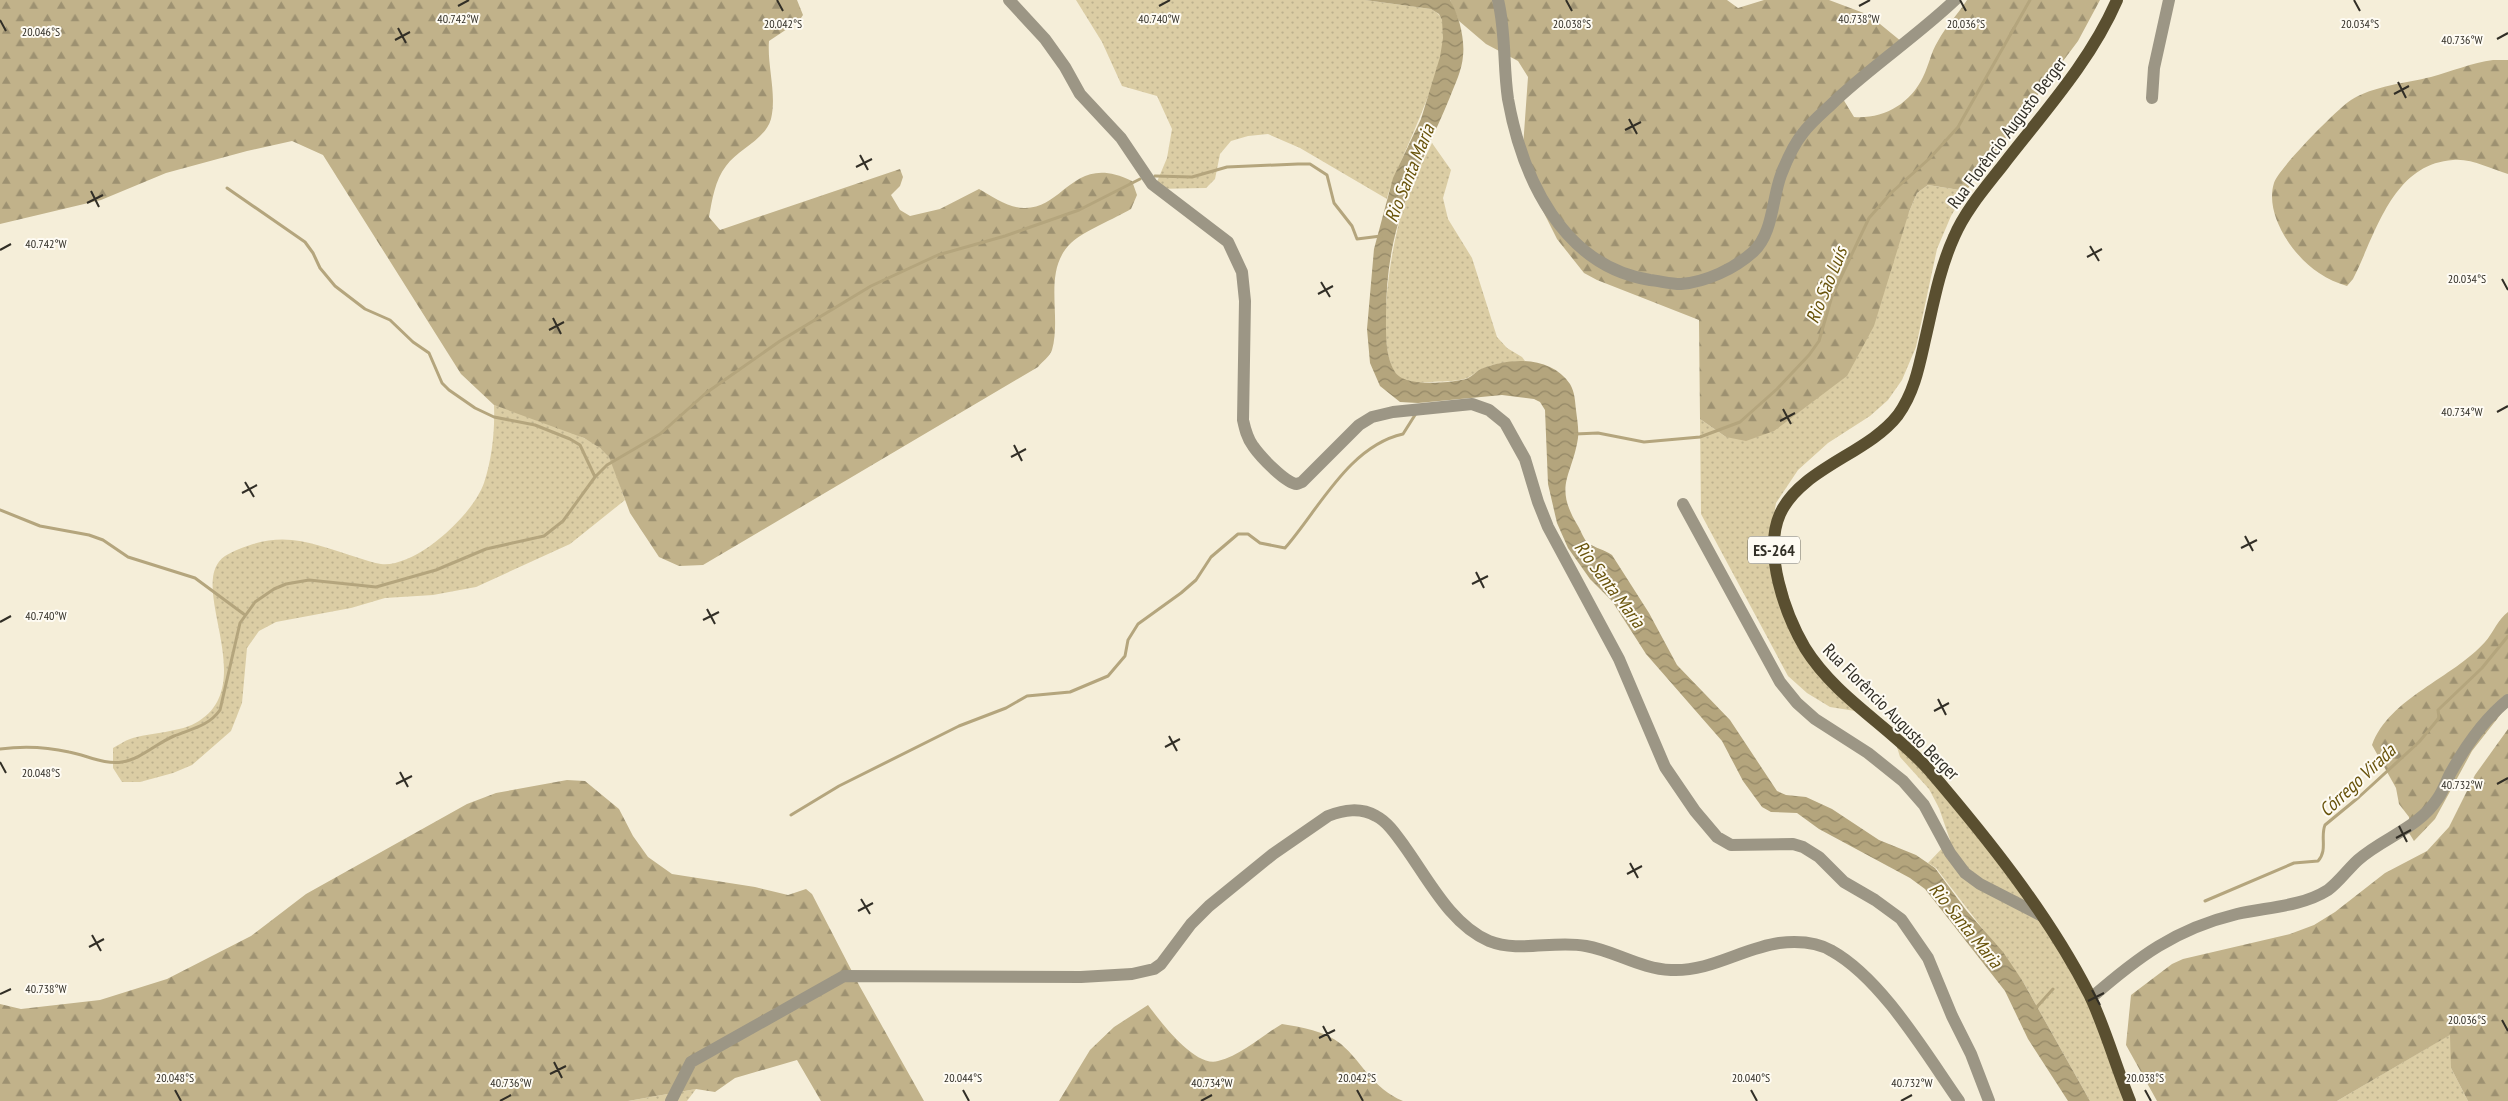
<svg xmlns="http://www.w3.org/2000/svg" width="2508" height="1101" font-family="'PT Sans Narrow',sans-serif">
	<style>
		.green { fill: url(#green-dots) }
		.forest { fill: url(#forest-firs) }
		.water { fill: url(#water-waves) }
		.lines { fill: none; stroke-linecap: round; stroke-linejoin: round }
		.stream { stroke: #b4a57d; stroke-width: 3 }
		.minor { stroke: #9c9685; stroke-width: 12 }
		.major { stroke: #5a4f30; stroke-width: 12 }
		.ticks { fill: none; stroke: #312e26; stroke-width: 2 }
		.labels { text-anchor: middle; stroke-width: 4; stroke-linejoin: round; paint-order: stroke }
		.shield { fill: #fefbf3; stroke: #6e6c64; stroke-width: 1 }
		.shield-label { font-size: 16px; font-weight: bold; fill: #312e26 }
		.street-label { font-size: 18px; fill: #312e26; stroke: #fefbf3 }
		.water-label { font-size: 19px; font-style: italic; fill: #68530b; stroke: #fefbf3 }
		.ticks-label { font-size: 12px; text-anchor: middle; fill: #312e26; stroke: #fefbf3; stroke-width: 4; stroke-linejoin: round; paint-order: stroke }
	</style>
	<defs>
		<pattern id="green-dots" width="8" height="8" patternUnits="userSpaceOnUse" patternTransform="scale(1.25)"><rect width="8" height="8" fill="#dbcda4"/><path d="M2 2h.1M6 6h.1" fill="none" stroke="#bcb08d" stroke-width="1.8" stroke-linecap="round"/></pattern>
		<pattern id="forest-firs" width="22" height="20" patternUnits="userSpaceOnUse" patternTransform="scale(1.25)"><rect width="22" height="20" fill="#c1b28a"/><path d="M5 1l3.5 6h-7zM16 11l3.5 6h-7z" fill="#9d9171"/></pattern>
		<pattern id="water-waves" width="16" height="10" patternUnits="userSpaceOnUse" patternTransform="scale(1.25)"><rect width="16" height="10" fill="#b4a57d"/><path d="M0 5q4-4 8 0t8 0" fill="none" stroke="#938766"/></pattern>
	</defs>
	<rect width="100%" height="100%" fill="#f5eed9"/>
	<path class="green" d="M1076 0H1365L1431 9C1436 12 1440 14 1442 20 1455 57 1398 159 1387 199L1300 148 1268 134 1248 136 1231 141 1220 154 1215 179 1206 188 1154 189 1167 158 1172 129 1157 96 1122 86 1102 42Z
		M1432 143 1451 170 1443 198 1448 219 1472 258 1497 337 1507 348 1522 357 1525 361C1510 362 1493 363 1480 370 1474 373 1471 377 1464 379 1453 382 1441 381 1430 382 1423 382 1414 384 1407 382 1367 371 1393 237 1403 209 1410 186 1422 164 1432 143Z
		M1928 185 1966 191 1951 216 1937 249 1916 347 1902 380 1888 400 1870 416 1828 443 1798 470 1776 503 1771 533 1804 652 1900 736 2057 939 2134 1101H2090L2022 980 1936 868 1928 863 1950 840 1939 808 1929 789 1900 757 1894 737 1855 711 1830 707 1807 693 1788 676 1701 514 1700 419 1726 437 1909 212 1917 193Z
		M494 405C520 413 595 435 609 457 616 469 620 487 625 500L570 544 476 587 433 595 385 598 351 608 276 622 259 631 247 648 242 703 231 731 192 765 173 773 140 782H122L113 768V748C119 745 124 741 130 739 150 732 181 733 199 721 260 682 185 583 225 556 233 551 244 547 253 544 293 532 321 547 359 558 366 560 374 563 381 564 416 568 473 515 484 483 492 459 495 431 494 405Z
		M2451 1034V1068L2468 1101H2337Z
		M696 1089 687 1101H628Z"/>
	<path class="forest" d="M0 0H797L803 15 799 21 769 41C767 66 777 94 771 119 765 140 738 149 726 166 715 180 712 200 709 217L720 230 900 169 903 177 900 186 891 195 900 210 910 216 940 209 979 189C992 196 1008 208 1024 208 1065 209 1073 152 1132 181L1137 195 1131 209C1116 218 1082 232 1071 243 1042 271 1062 315 1052 350 1050 356 1042 362 1038 367L703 565 679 566 659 557 630 513 609 457 600 448 584 438 494 405 461 374 323 155 292 141 247 151 166 173 101 200 0 224Z
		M1450 0H1727L1738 8 1764 0H1829L1869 15 1902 42 1843 99 1854 117C1884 119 1910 104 1923 77 1929 65 1931 52 1938 41 1946 26 1958 14 1967 0H2100L2078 41 1966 191 1928 185 1917 193 1909 212 1874 326 1847 376 1774 431 1746 441 1726 437 1700 419 1699 320 1597 280 1584 273 1557 239 1530 185 1523 147 1528 77 1518 61 1486 44 1459 21Z
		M2493 60H2508V174C2491 169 2471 158 2453 160 2392 164 2376 234 2353 279L2347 286C2337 283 2328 279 2319 273 2294 257 2264 215 2274 183 2278 169 2338 108 2351 100 2373 86 2406 83 2431 77 2452 71 2472 63 2493 60Z
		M2508 612V705L2472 751 2435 819 2414 841 2409 833V817L2399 804 2396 788 2372 745C2389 698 2453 678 2485 642 2493 633 2498 619 2508 612Z
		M2508 729V1101H2468L2451 1068 2450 1035 2337 1101H2157L2126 1045 2131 995 2172 964 2183 959 2290 934 2314 925 2335 912 2385 873 2427 851 2449 827 2475 775Z
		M567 780 585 781 619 809 633 836 648 857 672 874 755 887 788 895 806 889 812 894 859 985 924 1101H821L797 1060 735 1078 715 1092 696 1089 628 1101H0V1004L21 1009 100 1000 167 979 251 936 306 894 467 804 496 793Z
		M1148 1005C1160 1021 1195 1068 1218 1061 1242 1055 1261 1036 1282 1024 1301 1027 1325 1031 1341 1044 1363 1063 1372 1088 1403 1101H1059L1090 1050 1114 1027Z"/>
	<path class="water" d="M1365 0H1450C1459 15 1465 39 1463 56 1462 70 1455 84 1450 97 1435 134 1416 170 1403 208 1391 242 1386 279 1386 315 1386 334 1385 356 1395 372 1404 387 1446 383 1461 380 1470 379 1474 373 1481 369 1510 357 1551 356 1570 384 1575 393 1575 401 1576 410 1577 419 1579 429 1578 438 1572 477 1553 485 1578 526 1581 531 1584 540 1588 543 1595 548 1605 550 1612 555L1649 613 1677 665 1730 720 1777 791 1786 795 1806 797 1832 809 1879 840 1916 855 1935 868 1966 910 2003 952 2022 980 2090 1101H2068L2028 1039 2005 991 1925 889 1910 878 1819 829 1797 813 1771 812 1762 807 1743 781 1722 741 1646 654 1612 601 1590 579 1568 548 1557 523 1548 484 1545 410 1540 402 1534 399 1502 395 1418 403 1400 402 1380 386 1370 363 1367 329 1374 249 1393 178 1421 119 1440 57 1443 38 1442 20 1439 14 1431 9Z"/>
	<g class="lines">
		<path class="stream" d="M1155 176 1192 177 1227 167 1298 164H1310L1327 175 1334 203 1352 226 1357 239 1381 236
			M227 188 305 242 313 253 320 268 335 286 365 309 390 320 413 342 429 353 442 383 449 390 475 408 494 417 535 425 570 439 580 445 595 477
			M1575 434 1598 433 1644 442 1700 437 1740 422 1777 389 1809 355 1819 341 1832 296 1869 218 1891 193 1930 158 1958 127 2030 0
			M0 510 40 526 89 535 103 540 128 557 195 578 245 615
			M0 749C22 746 47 747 69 752 86 755 105 765 122 762 141 759 157 743 174 736 191 729 209 726 220 710L240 623 255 602 274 589 286 584 309 580 376 587 436 570 486 549 544 536 563 521 595 477 607 465 660 434 706 393 780 341 871 286 938 255 1005 236 1079 210 1140 179
			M791 815 839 786 959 726 1006 708 1027 696 1070 692 1108 676 1125 656 1128 640 1138 624 1181 593 1196 580 1211 557 1238 534H1248L1260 543 1285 548C1319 509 1349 446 1403 434L1415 415
			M2205 901 2294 863 2318 861C2328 850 2320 837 2325 825L2359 797 2419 742 2439 718 2438 710 2482 668 2508 636
			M2035 1009 2053 989"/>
		<path class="minor" d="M1009 0 1045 39 1065 67 1080 94 1121 138 1152 184 1228 242 1242 272 1245 301 1243 420C1245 429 1247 438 1253 446 1260 456 1285 483 1297 484L1302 482 1359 425 1372 417 1393 412 1472 404 1489 410 1505 423 1525 459 1538 502 1548 527 1619 659 1665 767 1695 811 1717 837 1731 845 1793 844 1803 847 1819 857 1844 882 1875 900 1901 919 1928 958 1952 1016 1971 1054 1989 1101
			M1498 0C1506 32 1503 66 1508 99 1522 177 1562 266 1650 280 1660 281 1671 284 1681 284 1706 282 1734 269 1753 252 1773 234 1772 199 1781 175 1786 162 1794 144 1803 133 1812 121 1826 110 1837 99 1875 64 1918 35 1955 0
			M2152 98 2154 68 2169 0
			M1683 504 1780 682 1797 703 1815 719 1868 753 1903 781 1924 805 1950 853 1965 873 1980 884 2042 916
			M2091 998C2138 957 2175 929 2237 914 2267 907 2301 907 2328 890 2339 882 2348 869 2358 860 2384 837 2418 829 2438 798 2443 791 2446 782 2450 774 2465 747 2483 720 2508 700
			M671 1101 691 1062 844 976 1081 977 1132 974 1154 969 1161 964 1191 924 1209 906 1273 854 1328 816C1344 810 1360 807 1376 816 1388 822 1397 836 1405 847 1428 879 1451 925 1489 941 1519 953 1554 940 1586 946 1615 951 1641 969 1671 970 1710 972 1743 948 1779 943 1797 941 1817 942 1832 951 1882 979 1926 1054 1959 1101"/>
		<path class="major" d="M2117 0C2090 62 2044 112 2003 165 1985 188 1965 211 1954 237 1939 270 1933 306 1925 340 1919 367 1914 393 1898 415 1868 454 1801 468 1780 514 1763 552 1785 614 1805 648 1836 698 1891 727 1929 770 1988 839 2048 914 2089 994 2105 1027 2116 1067 2130 1101"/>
	</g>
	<path class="ticks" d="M777 0 783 11M1566 0 1572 11M1960 0 1966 11M2354 0 2360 11M458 6 469 0M1159 6 1170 0M1859 6 1870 0M0 20 6 31M398 28 406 43M2497 39 2508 33M395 40 410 32M2398 82 2406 98M2394 94 2409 86M1629 119 1637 134M1625 130 1641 122M860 155 868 170M856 167 872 159M91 191 99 207M87 203 103 195M2090 246 2099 261M0 250 11 244M2087 257 2102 249M2502 279 2508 290M1321 282 1330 297M1318 294 1333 286M553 318 561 334M549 330 564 322M1783 409 1791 424M2497 412 2508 406M1780 421 1795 413M1014 445 1022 461M1011 457 1026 449M245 482 254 497M242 493 257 485M2245 536 2253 551M2241 548 2257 540M1476 572 1484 588M1472 584 1488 576M707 609 715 624M703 620 719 612M0 622 11 616M1938 699 1946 715M1934 711 1949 703M1169 736 1177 751M1165 747 1180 739M0 762 6 773M400 772 408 787M396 784 412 776M2497 784 2508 778M2399 826 2407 842M2396 838 2411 830M1630 863 1638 878M1627 874 1642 866M861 899 870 914M858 911 873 903M92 935 101 951M89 947 104 939M2092 990 2100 1005M0 994 11 989M2088 1001 2104 993M2502 1020 2508 1031M1323 1026 1331 1041M1319 1038 1335 1030M554 1062 562 1078M550 1074 566 1066M175 1090 181 1101M963 1090 969 1101M1357 1090 1363 1101M1751 1090 1757 1101M2145 1090 2151 1101M500 1101 511 1095M1201 1101 1212 1095M1901 1101 1912 1095"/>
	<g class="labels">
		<rect class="shield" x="1748" y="536.5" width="52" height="27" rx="4"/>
		<g class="shield-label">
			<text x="1774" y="556">ES-264</text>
		</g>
		<g class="street-label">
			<text transform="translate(2007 133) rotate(-53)" y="6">Rua Florêncio Augusto Berger</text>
			<text transform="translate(1891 712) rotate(45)" y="6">Rua Florêncio Augusto Berger</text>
		</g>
		<g class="water-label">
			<text transform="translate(1409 173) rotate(-68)" y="7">Rio Santa Maria</text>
			<text transform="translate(1826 285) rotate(-68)" y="7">Rio São Luís</text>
			<text transform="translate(1610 584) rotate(53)" y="7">Rio Santa Maria</text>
			<text transform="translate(2357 780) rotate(-43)" y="7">Córrego Virada</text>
			<text transform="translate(1966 925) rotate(51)" y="7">Rio Santa Maria</text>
		</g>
	</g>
	<g class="ticks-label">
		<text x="1159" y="23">40.740°W</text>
		<text x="1859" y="23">40.738°W</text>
		<text x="458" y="23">40.742°W</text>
		<text x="783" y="28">20.042°S</text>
		<text x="1572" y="28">20.038°S</text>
		<text x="1966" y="28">20.036°S</text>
		<text x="2360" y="28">20.034°S</text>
		<text x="41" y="36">20.046°S</text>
		<text x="2462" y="44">40.736°W</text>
		<text x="46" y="248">40.742°W</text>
		<text x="2467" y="283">20.034°S</text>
		<text x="2462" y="416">40.734°W</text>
		<text x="46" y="620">40.740°W</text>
		<text x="41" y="777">20.048°S</text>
		<text x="2462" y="789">40.732°W</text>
		<text x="46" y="993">40.738°W</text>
		<text x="2467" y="1024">20.036°S</text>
		<text x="175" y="1082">20.048°S</text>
		<text x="963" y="1082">20.044°S</text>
		<text x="1357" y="1082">20.042°S</text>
		<text x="1751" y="1082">20.040°S</text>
		<text x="2145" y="1082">20.038°S</text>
		<text x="511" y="1087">40.736°W</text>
		<text x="1212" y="1087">40.734°W</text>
		<text x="1912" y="1087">40.732°W</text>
	</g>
</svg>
